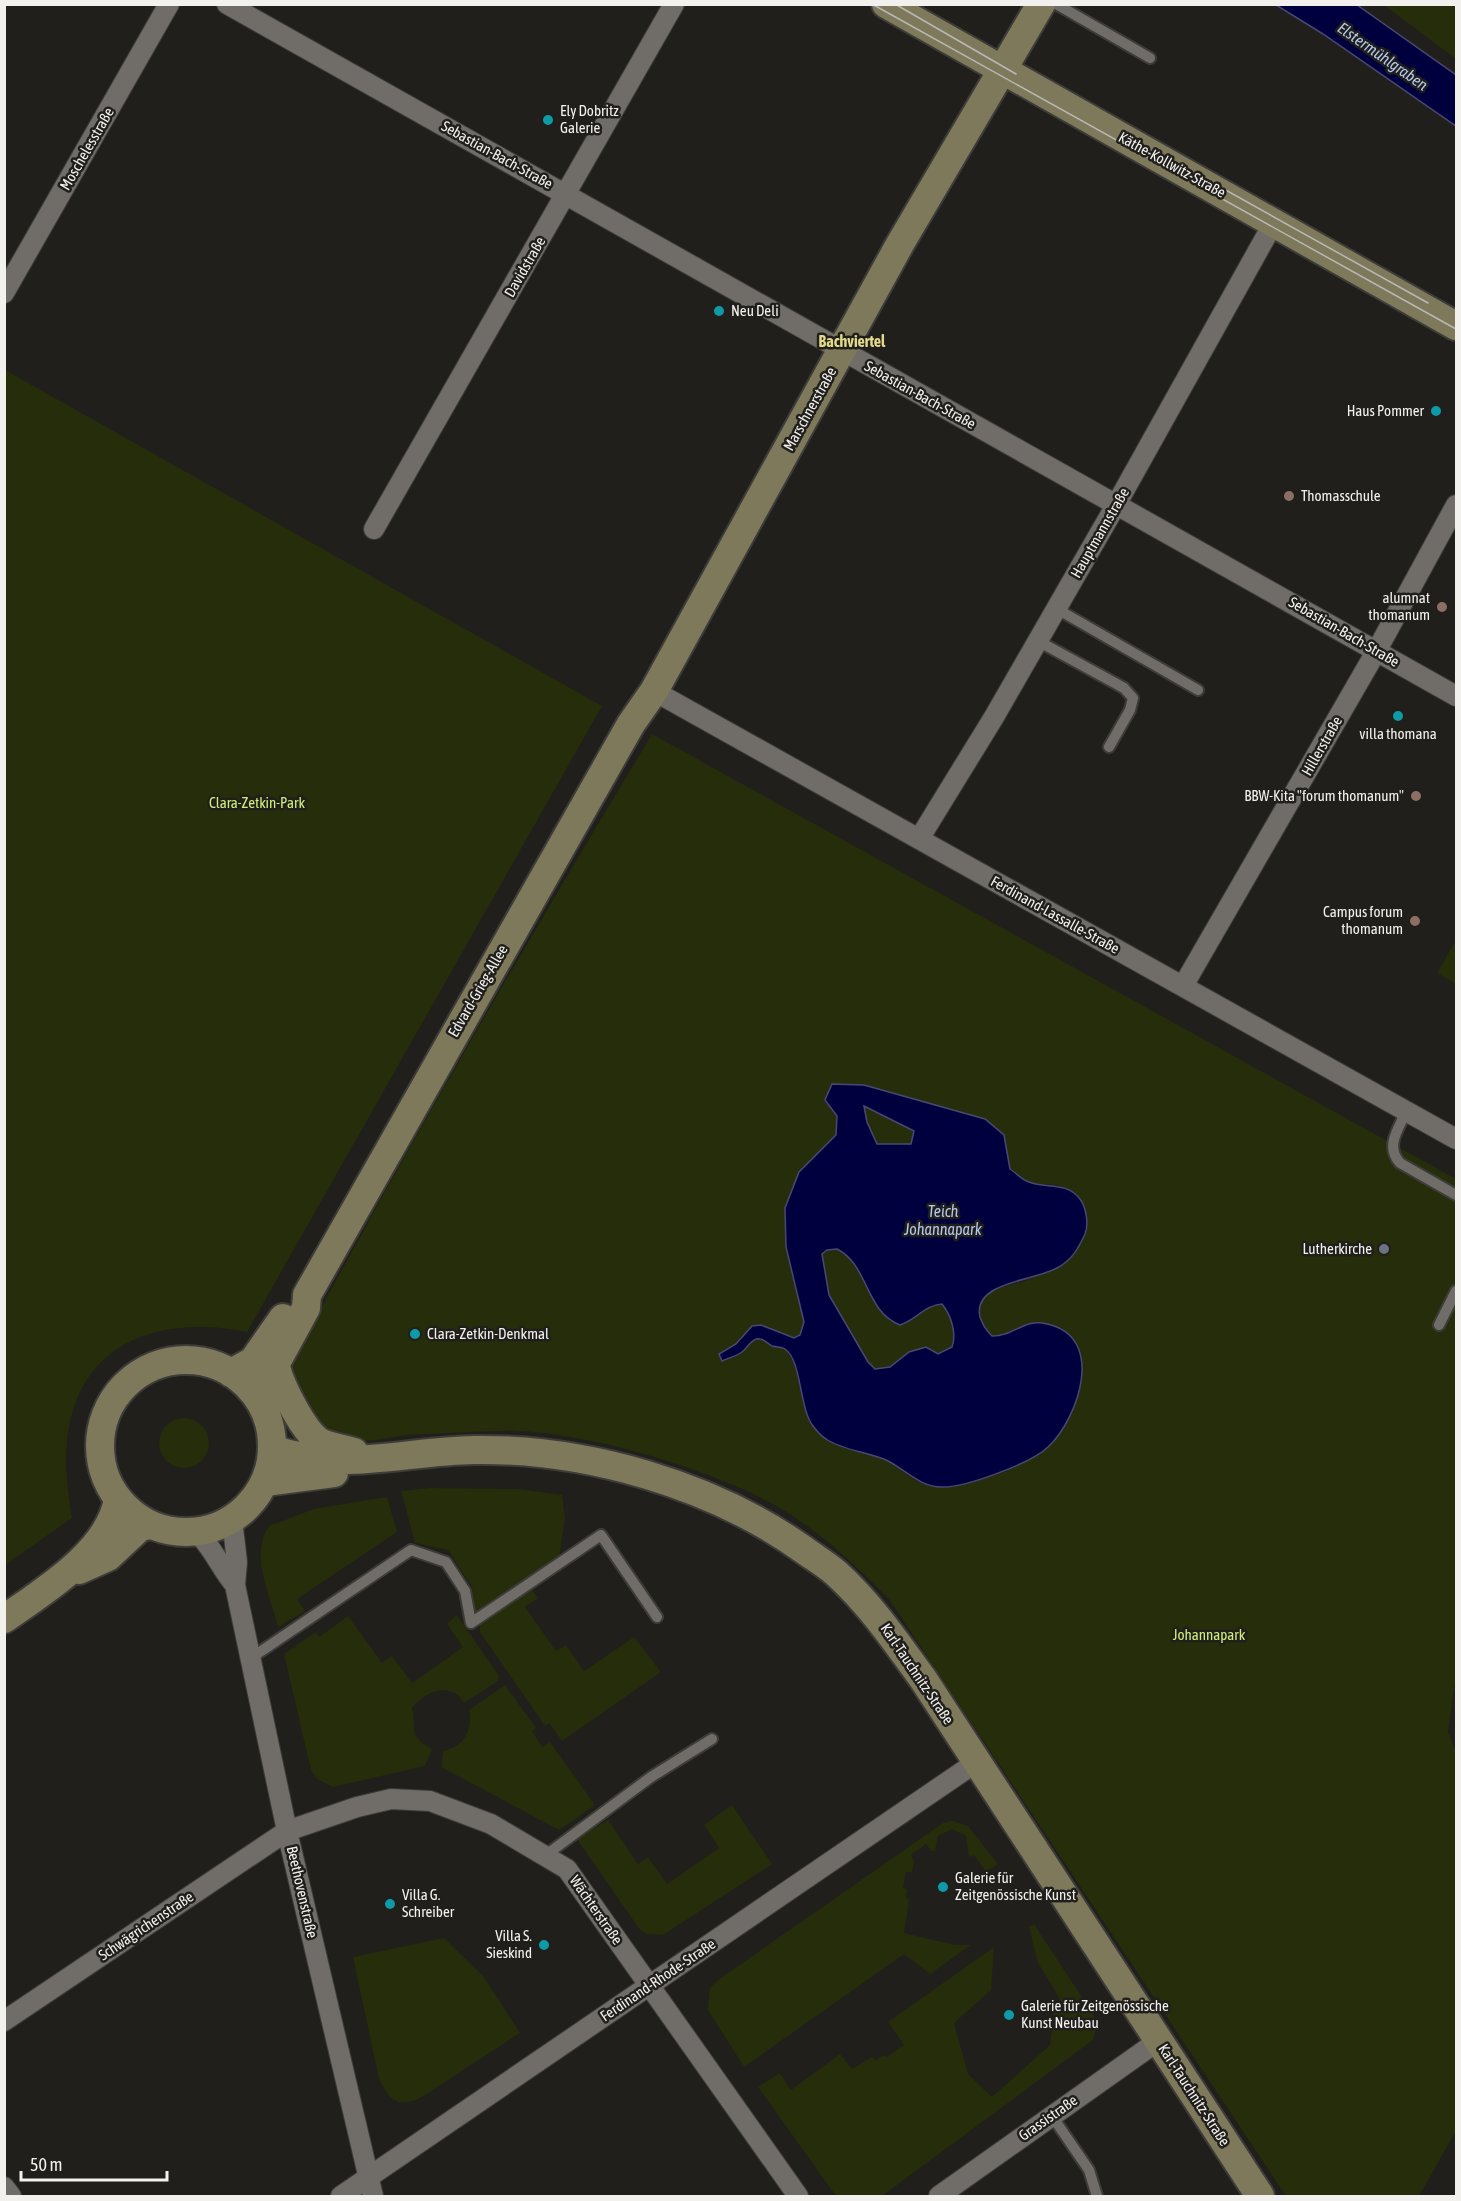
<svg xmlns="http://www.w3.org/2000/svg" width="1461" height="2201" font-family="'Asap Condensed',sans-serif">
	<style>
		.green { fill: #252d0a; fill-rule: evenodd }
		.water { fill: #00003f; stroke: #494874; stroke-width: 1.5; fill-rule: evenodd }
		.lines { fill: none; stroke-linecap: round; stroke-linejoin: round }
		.lane-casing { stroke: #3e3c39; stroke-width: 14 }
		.street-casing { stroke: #3e3c39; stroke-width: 22 }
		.secondary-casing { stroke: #3e3c39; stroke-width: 32 }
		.lane { stroke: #706d68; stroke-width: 10 }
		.street { stroke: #706d68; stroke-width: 20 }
		.secondary { stroke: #7e795b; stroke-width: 28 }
		.tram { stroke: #bab8b5; stroke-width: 1.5 }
		.culture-dot { fill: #0f9aa8; stroke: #211f1b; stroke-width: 2 }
		.education-dot { fill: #8d6e63; stroke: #211f1b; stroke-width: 2 }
		.worship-dot { fill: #6b7280; stroke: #211f1b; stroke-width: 2 }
		.labels { text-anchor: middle; stroke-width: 5; stroke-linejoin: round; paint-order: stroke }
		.poi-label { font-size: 15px; fill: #f3f1ee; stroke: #211f1b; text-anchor: start }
		.street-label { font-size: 15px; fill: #f3f1ee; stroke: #211f1b }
		.park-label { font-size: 15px; fill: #d0ee79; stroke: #211f1b }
		.water-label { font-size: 16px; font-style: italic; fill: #b4c9f0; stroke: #211f1b }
		.neighbourhood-label { font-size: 16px; font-weight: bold; fill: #e2d98a; stroke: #211f1b }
	</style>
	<rect width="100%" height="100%" fill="#211f1b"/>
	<path class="green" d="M1384 5H1456V59Z
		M5 370 602 706 247 1332C172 1317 92 1334 71 1418 62 1451 67 1485 72 1518L5 1565Z
		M652 734 1456 1179V1675L1448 1732 1456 1752V2131L1419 2196H1286L889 1599C859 1569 829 1540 793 1516 728 1473 578 1428 500 1431 470 1432 439 1433 409 1435 394 1436 359 1445 346 1440 319 1429 290 1401 291 1370 291 1363 296 1355 299 1349 411 1140 530 937 652 734ZM864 1085 1004 1135 1010 1169 1030 1183 1058 1185 1079 1198 1085 1212 1087 1229C1069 1245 1052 1265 1032 1278 1017 1288 974 1283 979 1312 981 1322 984 1328 992 1336H1006L1021 1326 1061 1328 1073 1338 1080 1353 1008 1471 943 1488 918 1482 887 1461 826 1440 806 1411 794 1364 786 1350 761 1339H755L741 1353 719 1354 736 1344 752 1326 761 1325 794 1338 800 1335 804 1323 786 1247 799 1172 836 1135 837 1116Z
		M1456 940V984L1437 973Z
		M863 1105 915 1131 911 1144 877 1145 867 1122Z
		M837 1249 849 1255 889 1321C917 1331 918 1306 942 1304 950 1315 957 1334 952 1347L938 1354 909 1352 890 1367 875 1369 868 1362 829 1295 822 1254 827 1250Z
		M159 1443a25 25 0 1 1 50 0a25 25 0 1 1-50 0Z
		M430 1488 519 1489 562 1495 565 1518 559 1558 475 1613 472 1587 448 1550 415 1543 401 1491Z
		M387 1497 397 1532 297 1599 305 1611 278 1627C271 1598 249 1554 269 1526L314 1509Z
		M532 1590 538 1598 525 1607 556 1651 566 1645 584 1671 634 1637 661 1672 562 1741 549 1723 545 1726 480 1632V1624Z
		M457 1615 499 1676 498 1681 464 1703C451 1680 424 1692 412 1708 418 1726 405 1735 432 1749L425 1766 333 1787 317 1779 311 1770 284 1654 316 1632 319 1637 348 1616 382 1663 392 1656 412 1683 463 1647 447 1624Z
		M505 1685 536 1728 532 1731 542 1747 550 1742 595 1805 559 1830 441 1767 443 1751C464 1747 473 1730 469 1710Z
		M732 1805 772 1864 663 1935 647 1934 640 1930 577 1839 608 1820 638 1864 648 1857 667 1884 719 1848 704 1825Z
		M953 1821 968 1826 998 1864 986 1872 974 1855 969 1857 966 1836 952 1829 938 1836 935 1851H931L926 1844 911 1855 914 1861 912 1872H906L903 1888 907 1889 906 1898 909 1900 904 1933 955 1945H971L930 1974 904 1954 744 2067 708 2010 710 1988 718 1980 943 1823Z
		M1034 1924 1093 2014 1097 2027 1093 2040 882 2196H836L758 2087 780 2073 791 2090 840 2054 852 2069 872 2057 875 2060 884 2055 886 2057 904 2045 888 2022 994 1947 991 1990 954 2023 968 2074 992 2097 1050 2045 1054 2009 1060 1999 1038 1963 1029 1927Z
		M444 1938 484 1977 520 2033 422 2097C398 2109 390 2101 379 2079L353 1957Z"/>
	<path class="water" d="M1276 5H1357L1456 75V126L1323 34Z
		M832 1084 864 1085 985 1119 1004 1135 1010 1169C1016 1173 1022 1180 1029 1182 1046 1189 1066 1181 1080 1199 1086 1207 1089 1224 1085 1234 1078 1249 1072 1260 1057 1268 1034 1281 972 1282 980 1317 983 1325 985 1329 992 1336 1015 1336 1023 1318 1047 1324 1107 1337 1078 1419 1048 1447 1032 1463 964 1488 942 1487 919 1487 905 1469 886 1460 867 1452 842 1450 826 1439 821 1436 816 1430 813 1426 799 1408 802 1361 785 1349 782 1347 776 1347 772 1346 768 1344 764 1339 760 1339 753 1337 747 1348 742 1352 737 1356 728 1358 722 1361L719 1354 736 1344 752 1326 761 1325 794 1338 800 1335 804 1322 786 1247 785 1208 799 1172 836 1135 837 1116 825 1100ZM864 1106 914 1131 911 1144H877L867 1122ZM837 1249C869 1265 865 1312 900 1325 916 1320 925 1305 942 1304 951 1315 957 1334 952 1347L938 1354 926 1347 909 1352 890 1367 875 1369 868 1362 829 1295 822 1254 827 1250Z"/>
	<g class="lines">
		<defs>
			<path id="lane" d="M1056 4 1150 58
				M1057 609 1198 690
				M1038 641 1124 688 1133 698 1130 710 1109 747
				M1406 1112C1398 1130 1385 1146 1400 1163L1456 1195
				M1439 1325 1456 1291
				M251 1658 411 1550 446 1562 465 1591 471 1623 601 1535 657 1617
				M546 1855 651 1777 712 1739
				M1052 2116 1089 2170 1097 2196"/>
			<path id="street" d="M227 4 1456 696
				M4 293 169 4
				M374 529 674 4
				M654 691 1456 1139
				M919 839 994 717 1116 505 1274 222
				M1183 986 1377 650 1456 505
				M232 1519 237 1562 235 1585 287 1831 373 2196
				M195 1531C212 1545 220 1568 235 1585
				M4 2021 287 1831 357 1807 391 1799 430 1801 491 1824 567 1869 798 2196
				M4 2187 11 2196
				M341 2196 975 1763
				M939 2196 1158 2041"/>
			<path id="secondary" d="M886 4 1456 326
				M100 1446a86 86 0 1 1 172 0a86 86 0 1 1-172 0Z
				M276 1367C281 1386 304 1434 322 1443 332 1447 344 1449 354 1452
				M231 1373 253 1361 283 1318
				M259 1400 263 1387 306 1308 307 1295 631 724 654 691 900 244 1041 4
				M272 1449C340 1473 405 1451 474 1450 586 1448 713 1485 804 1550 815 1558 827 1565 837 1574 871 1605 896 1642 923 1679L1260 2196
				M265 1482 334 1473
				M79 1570 108 1557 140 1527 150 1525
				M4 1619C44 1591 110 1551 118 1499"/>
		</defs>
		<use href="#lane" class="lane-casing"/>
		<use href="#street" class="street-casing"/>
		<use href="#secondary" class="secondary-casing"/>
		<use href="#lane" class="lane"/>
		<use href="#street" class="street"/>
		<use href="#secondary" class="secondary"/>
		<path class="tram" d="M872 4 1456 329
			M895 4 1016 74
			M1197 174 1428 303"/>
	</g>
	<g class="culture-dot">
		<circle cx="548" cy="120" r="6"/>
		<circle cx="719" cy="311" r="6"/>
		<circle cx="1436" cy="411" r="6"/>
		<circle cx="1398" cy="716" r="6"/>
		<circle cx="415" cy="1334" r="6"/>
		<circle cx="943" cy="1887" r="6"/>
		<circle cx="390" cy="1904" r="6"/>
		<circle cx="544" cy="1945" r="6"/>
		<circle cx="1009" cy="2015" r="6"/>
	</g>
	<g class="education-dot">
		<circle cx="1289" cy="496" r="6"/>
		<circle cx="1442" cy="607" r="6"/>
		<circle cx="1416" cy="796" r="6"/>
		<circle cx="1415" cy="921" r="6"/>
	</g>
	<circle class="worship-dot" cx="1384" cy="1249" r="6"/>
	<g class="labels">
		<g class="poi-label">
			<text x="560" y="116">Ely Dobritz<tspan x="560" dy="17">Galerie</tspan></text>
			<text x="731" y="316">Neu Deli</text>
			<text x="1424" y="416" text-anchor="end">Haus Pommer</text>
			<text x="1301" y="501">Thomasschule</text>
			<text x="1430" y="603" text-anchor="end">alumnat<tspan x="1430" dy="17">thomanum</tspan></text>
			<text x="1398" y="739" text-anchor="middle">villa thomana</text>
			<text x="1404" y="801" text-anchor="end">BBW-Kita "forum thomanum"</text>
			<text x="1403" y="917" text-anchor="end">Campus forum<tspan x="1403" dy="17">thomanum</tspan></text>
			<text x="1372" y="1254" text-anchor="end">Lutherkirche</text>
			<text x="427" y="1339">Clara-Zetkin-Denkmal</text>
			<text x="955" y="1883">Galerie für<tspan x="955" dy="17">Zeitgenössische Kunst</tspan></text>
			<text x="402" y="1900">Villa G.<tspan x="402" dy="17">Schreiber</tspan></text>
			<text x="532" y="1941" text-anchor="end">Villa S.<tspan x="532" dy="17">Sieskind</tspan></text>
			<text x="1021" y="2011">Galerie für Zeitgenössische<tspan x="1021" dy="17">Kunst Neubau</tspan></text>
		</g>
		<g class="street-label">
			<text transform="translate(87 149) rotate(-60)" y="5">Moschelesstraße</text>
			<text transform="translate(497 155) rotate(29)" y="5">Sebastian-Bach-Straße</text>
			<text transform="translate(1172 165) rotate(29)" y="5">Käthe-Kollwitz-Straße</text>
			<text transform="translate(525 267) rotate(-60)" y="5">Davidstraße</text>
			<text transform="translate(920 395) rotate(29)" y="5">Sebastian-Bach-Straße</text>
			<text transform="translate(810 409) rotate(-61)" y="5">Marschnerstraße</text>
			<text transform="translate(1100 533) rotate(-60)" y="5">Hauptmannstraße</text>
			<text transform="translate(1344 632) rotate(30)" y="5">Sebastian-Bach-Straße</text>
			<text transform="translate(1322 746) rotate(-60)" y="5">Hillerstraße</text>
			<text transform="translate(1055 915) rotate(29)" y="5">Ferdinand-Lassalle-Straße</text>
			<text transform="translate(478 991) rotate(-60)" y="5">Edvard-Grieg-Allee</text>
			<text transform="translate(917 1674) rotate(56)" y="5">Karl-Tauchnitz-Straße</text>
			<text transform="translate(302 1892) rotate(77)" y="5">Beethovenstraße</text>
			<text transform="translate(596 1910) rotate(55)" y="5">Wächterstraße</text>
			<text transform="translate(146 1926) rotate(-34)" y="5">Schwägrichenstraße</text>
			<text transform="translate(658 1980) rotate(-34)" y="5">Ferdinand-Rhode-Straße</text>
			<text transform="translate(1194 2095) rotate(57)" y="5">Karl-Tauchnitz-Straße</text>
			<text transform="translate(1048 2118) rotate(-35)" y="5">Grassistraße</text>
		</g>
		<g class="park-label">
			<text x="257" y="808">Clara-Zetkin-Park</text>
			<text x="1209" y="1640">Johannapark</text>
		</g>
		<g class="water-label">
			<text transform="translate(1383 56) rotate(35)" y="6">Elstermühlgraben</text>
			<text x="943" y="1217">Teich<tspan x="943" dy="18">Johannapark</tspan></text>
		</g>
		<g class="neighbourhood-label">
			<text x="852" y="347">Bachviertel</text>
		</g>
	</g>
	<rect width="1461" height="2201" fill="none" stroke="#f3f1ee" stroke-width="12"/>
	<path d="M21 2171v9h146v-9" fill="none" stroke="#f3f1ee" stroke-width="3"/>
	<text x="30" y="2171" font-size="18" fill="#f3f1ee" stroke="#211f1b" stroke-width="4.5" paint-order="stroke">50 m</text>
</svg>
